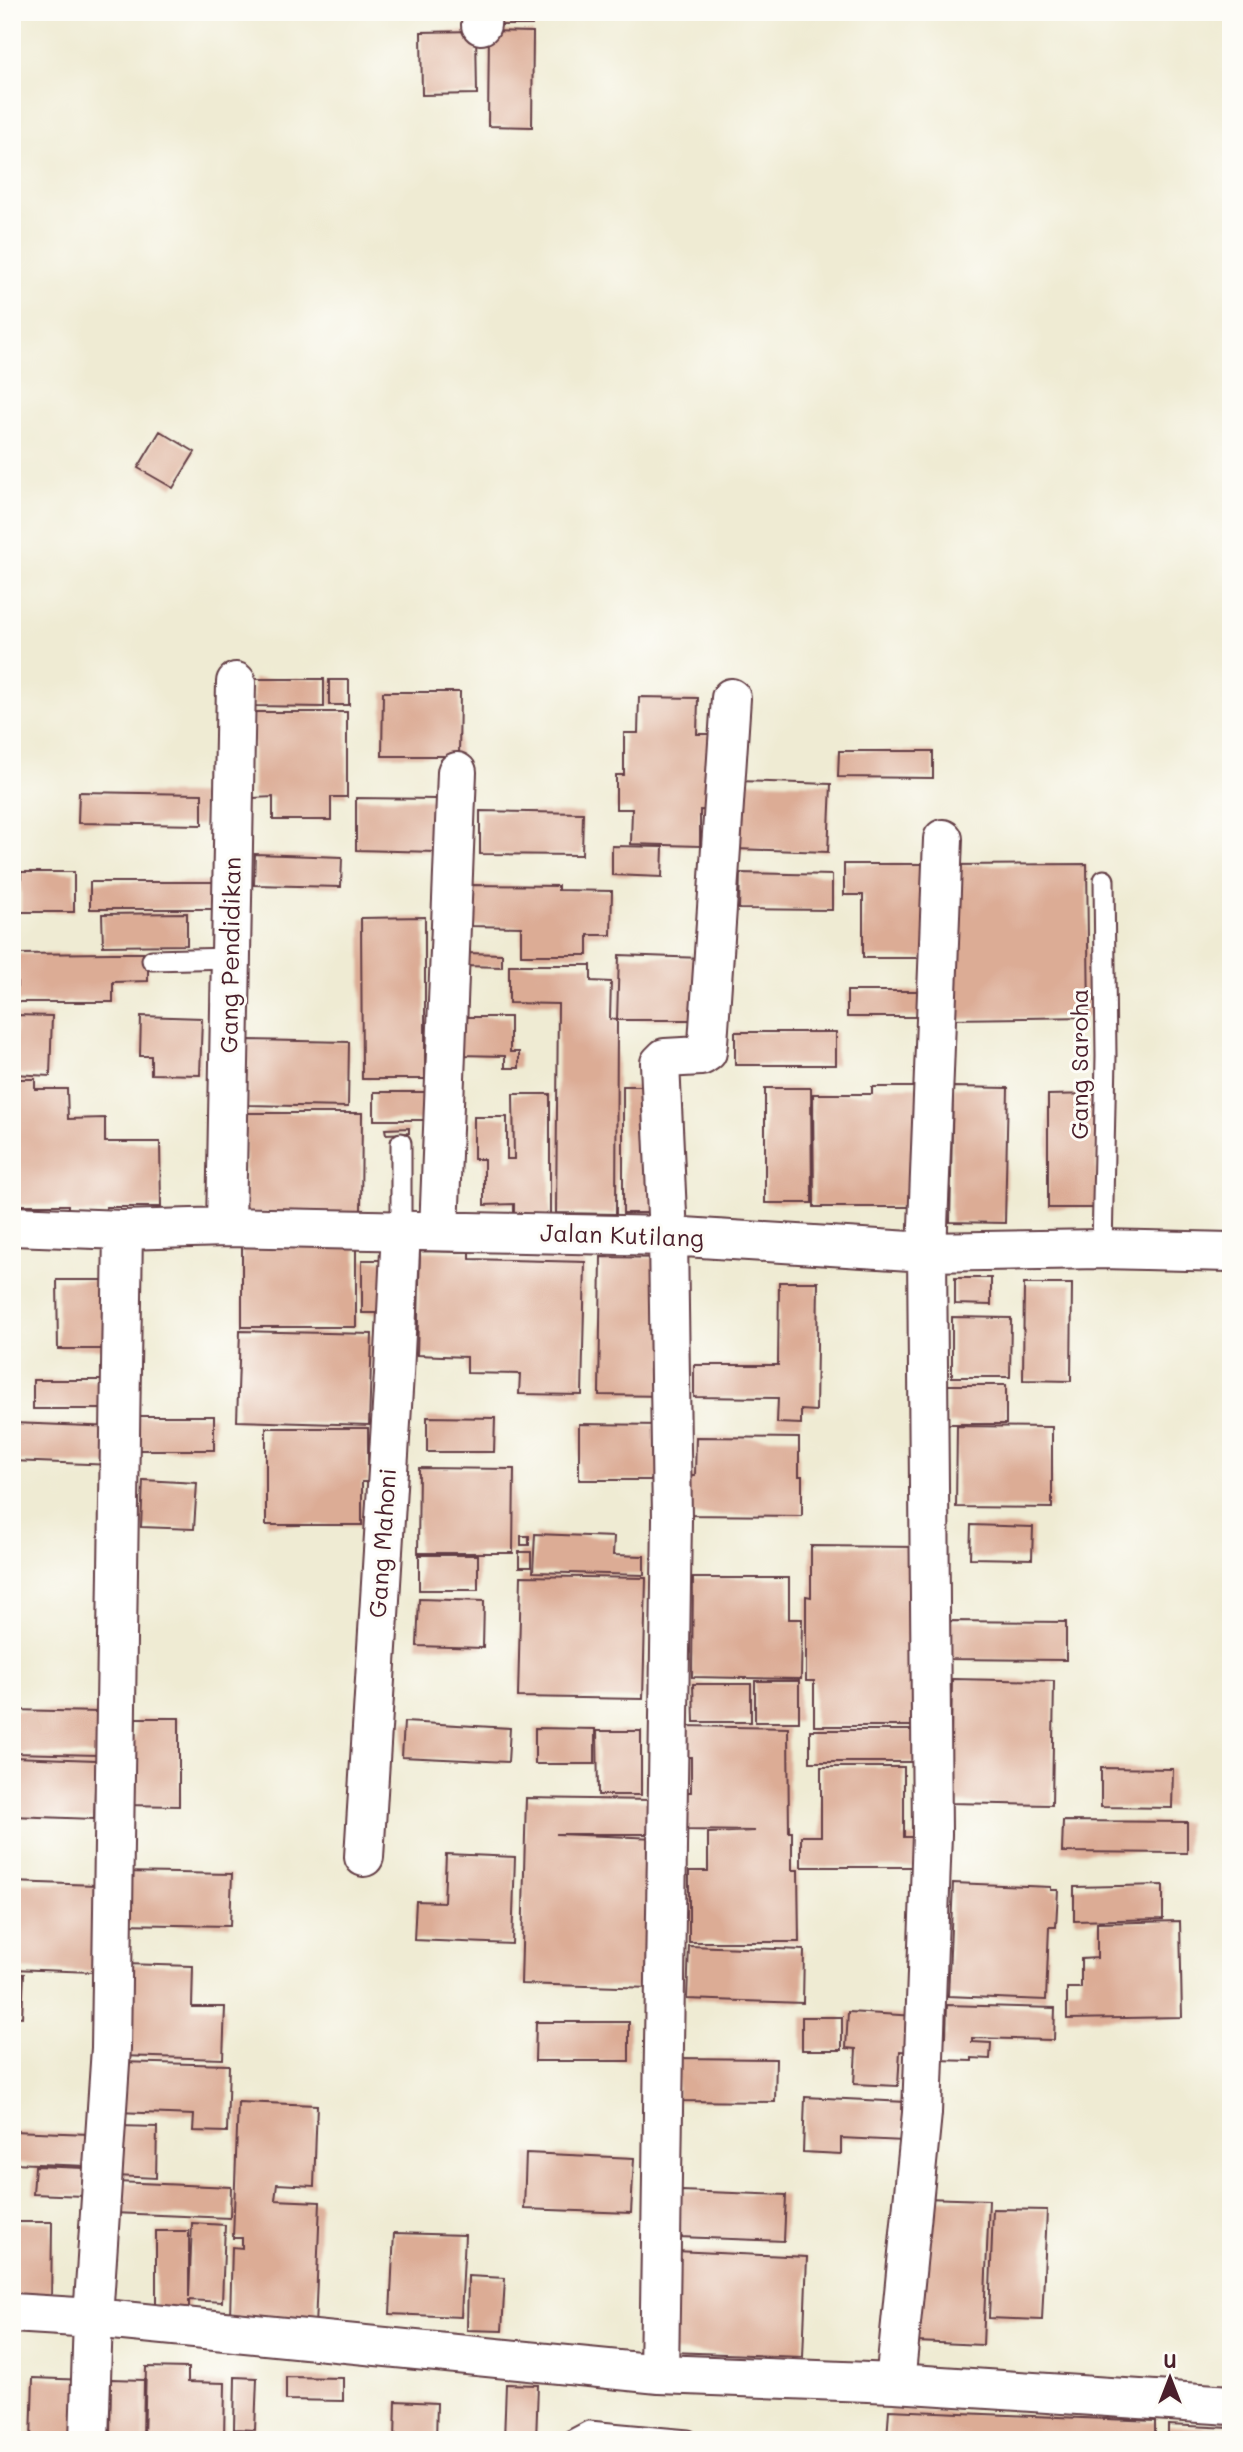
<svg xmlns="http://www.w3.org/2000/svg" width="1243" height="2452" font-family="Mali,sans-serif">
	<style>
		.building { fill: #dcac95 }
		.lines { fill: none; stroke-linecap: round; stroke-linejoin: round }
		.service-casing { stroke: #633e44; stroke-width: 23 }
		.minor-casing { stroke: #633e44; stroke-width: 42 }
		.service { stroke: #fff; stroke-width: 19 }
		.minor { stroke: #fff; stroke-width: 38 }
		.labels { text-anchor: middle; stroke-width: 6; stroke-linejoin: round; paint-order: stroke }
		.street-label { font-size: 24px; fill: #4a1f2b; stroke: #fdfcf7 }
	</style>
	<rect width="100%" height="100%" fill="#fdfcf7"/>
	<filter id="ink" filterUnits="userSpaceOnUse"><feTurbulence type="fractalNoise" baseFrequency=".0143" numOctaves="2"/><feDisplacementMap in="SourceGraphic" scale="14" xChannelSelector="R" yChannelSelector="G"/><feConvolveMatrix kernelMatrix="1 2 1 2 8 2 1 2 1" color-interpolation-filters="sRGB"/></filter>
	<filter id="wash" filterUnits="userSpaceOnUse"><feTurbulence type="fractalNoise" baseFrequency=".00686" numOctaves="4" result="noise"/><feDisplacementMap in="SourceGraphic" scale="28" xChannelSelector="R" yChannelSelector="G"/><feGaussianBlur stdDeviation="1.57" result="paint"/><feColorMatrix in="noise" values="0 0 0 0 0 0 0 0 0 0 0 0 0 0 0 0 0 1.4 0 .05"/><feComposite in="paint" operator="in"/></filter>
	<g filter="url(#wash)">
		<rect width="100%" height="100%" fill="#efebd3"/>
		<g id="blocks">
			<path class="building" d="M484 12H532V25H484Z
				M476 31 477 94 422 95 421 32Z
				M489 31 533 32 532 127 488 126Z
				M160 431 195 452 173 488 138 468Z
				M253 679H324V707L253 706Z
				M329 680H349V705H329Z
				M383 692H460L459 756H382Z
				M639 697 698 698 697 734H724L723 811 700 810V846L631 844 632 809H616V775H624V733H638Z
				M253 712H347V797H331V820H273V797L253 798Z
				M839 751H933V778L838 777Z
				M737 781 831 784 828 852 735 849Z
				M79 792 202 794V825L78 823Z
				M356 798 437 799V852L356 850Z
				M480 811 583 813 582 855 480 854Z
				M612 846 663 847 662 877 612 875Z
				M255 854 342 857 341 887 254 885Z
				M844 864H926L934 958H863V895H844Z
				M1087 864 1089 1017 949 1019 948 865Z
				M21 872H74V912H21Z
				M740 873 832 875V910L739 909Z
				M90 882H224V909H90Z
				M470 885 558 886V890L612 891 611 935H588V955H521V927L470 926Z
				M187 913V945L103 946 102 914Z
				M425 917V1079H362L361 918Z
				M113 953H148V981L113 982V1002H17V954Z
				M465 953 502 954V967L465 966Z
				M619 955 702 958 699 1020H617Z
				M509 965H591V981L611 982 610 1019 617 1020 616 1214 556 1213 558 1004 509 1003Z
				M847 991H933V1017H847Z
				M16 1015 52 1016 50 1076 14 1074Z
				M141 1016 202 1018 200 1075 151 1074V1056H140Z
				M460 1017H510V1052H519V1068H505V1056L460 1055Z
				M735 1032H836V1065H735Z
				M248 1040 349 1042 348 1107 247 1105Z
				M15 1079H35V1089H67L68 1119 105 1118V1142H160L161 1207H106V1213H68V1205H12V1089H15Z
				M623 1086H657V1213H623Z
				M872 1087H920L921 1207H814L813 1094H872Z
				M953 1087 1008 1088 1005 1223 950 1222Z
				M765 1088H811L812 1203H765Z
				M374 1092H425V1120H374Z
				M513 1094H550V1215H514V1204L484 1205V1159H474V1117H507V1159H514Z
				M1096 1094 1097 1208H1048V1095Z
				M245 1113H362L361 1214 245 1213Z
				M409 1128V1133L386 1134 385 1129Z
				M242 1247H356V1327H242Z
				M420 1251 470 1252V1259L585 1262 582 1395 519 1394 520 1374 467 1373V1357L417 1355Z
				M601 1257 668 1258 667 1396 599 1395Z
				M362 1260H394V1313H362Z
				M955 1278H991V1305L955 1304Z
				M57 1280H113V1349H58Z
				M779 1282H818L816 1411 801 1410V1424L777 1423 778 1398 694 1397V1365H778Z
				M1024 1284H1072L1071 1381 1023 1380Z
				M952 1317 1011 1318 1010 1377H952Z
				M240 1331 372 1334 369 1425 237 1421Z
				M33 1380H103V1409H33Z
				M948 1385H1006V1424H948Z
				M134 1416H214V1450H133Z
				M427 1417 495 1418 494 1452H427Z
				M12 1423 115 1427 113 1465 12 1461Z
				M579 1424 662 1425 661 1480H579Z
				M957 1426 1052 1427V1508L956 1507Z
				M266 1428H368V1482H362V1525H266Z
				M696 1437 799 1438V1476H802V1516L679 1515 680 1475H695Z
				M419 1468 514 1469 513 1553H418Z
				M143 1480 197 1483 194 1529 141 1527Z
				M971 1525 1033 1527 1032 1559 970 1558Z
				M535 1534 614 1537 613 1555 644 1556V1575L533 1572Z
				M521 1536H529V1545H521Z
				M811 1546 920 1547V1726H814V1681H806V1596L811 1597Z
				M519 1552H531V1567H519Z
				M419 1555H478V1590H419Z
				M521 1576 646 1578 643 1699 518 1697Z
				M693 1578H789V1619H802L801 1679 692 1677Z
				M419 1599 484 1601 483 1648 417 1646Z
				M947 1621 1066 1622V1660L947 1659Z
				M952 1679 1054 1681 1052 1805 950 1803Z
				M755 1681H799V1722H755Z
				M693 1684H751V1722H694Z
				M12 1710 99 1712 98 1755 12 1753Z
				M136 1718H179V1806L126 1805 128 1739H135Z
				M404 1722 510 1728 508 1762 402 1757Z
				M685 1726 788 1728 789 1832H792V1870H798L799 1942H689V1871H708V1833L755 1831 682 1830V1792H691V1757H684Z
				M535 1728 595 1729V1764H535Z
				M810 1730H922V1762H810Z
				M597 1731H641V1795H598Z
				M12 1757 96 1760 94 1819 12 1816Z
				M821 1767H904V1837H917V1867H801V1836H821Z
				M1101 1768 1173 1769 1172 1808 1101 1807Z
				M526 1798 652 1800V1834H556L657 1838 652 1988 521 1984Z
				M1063 1821 1187 1822V1853L1062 1852Z
				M446 1854 515 1857 512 1944 414 1940 416 1901 444 1902Z
				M121 1872 232 1874 230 1926 120 1924Z
				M12 1882 96 1885 93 1972 12 1969Z
				M953 1883 1051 1887V1890H1058L1056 1927H1049L1046 2000 948 1996Z
				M1163 1885V1919L1074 1921V1887Z
				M1180 1921 1182 2017 1067 2019V1988H1081V1959L1097 1958V1923Z
				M689 1946 804 1950 803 2003 687 1999Z
				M124 1964 193 1966 192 2007H225L223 2059 121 2056Z
				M12 1973 24 1974 22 2017 12 2016Z
				M947 2005 1055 2008 1054 2040 972 2038V2042L991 2043 990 2059 972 2058V2061L937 2060V2037H946Z
				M848 2012 917 2016 915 2052 900 2051 898 2086 854 2084 856 2049 846 2048Z
				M802 2017H842V2050H802Z
				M536 2022H629V2061H535Z
				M677 2058 776 2059 775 2102 677 2101Z
				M119 2062 229 2065 227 2132 193 2131 194 2115 118 2112Z
				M805 2097 906 2102 904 2141 841 2138V2154L803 2152Z
				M238 2102 317 2105 314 2186 277 2184 275 2200 320 2202 315 2328 230 2317 232 2247 242 2248V2238H233Z
				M118 2126 157 2127 156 2178 116 2176Z
				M12 2131 89 2134 88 2166 12 2163Z
				M526 2153 634 2158 631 2213 524 2209Z
				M35 2166 85 2168 84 2196 33 2194Z
				M116 2182 231 2187 230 2218 114 2213Z
				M681 2191 786 2195 784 2241 679 2237Z
				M923 2198 989 2200 983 2345 917 2342Z
				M993 2209 1047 2210 1042 2320 989 2318Z
				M12 2222H52L51 2310H12Z
				M192 2223 225 2225 222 2302 189 2300V2321H156V2231H189V2297Z
				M394 2233 465 2235 461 2317 390 2314Z
				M675 2251 807 2257 803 2357 671 2352Z
				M468 2276 505 2278 502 2331 467 2330Z
				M146 2367 188 2368V2382L225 2383 224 2440H144Z
				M235 2377 257 2378 255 2430 234 2429Z
				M286 2377 343 2378V2401L286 2400Z
				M33 2378 86 2380 84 2440H31Z
				M111 2379 144 2380 143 2440H110Z
				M506 2384 538 2385 536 2440H504Z
				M396 2401 437 2403 436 2440H395Z
				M889 2410 1155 2421V2440H887Z
				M1168 2425 1231 2428V2440H1168Z"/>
		</g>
	</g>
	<g filter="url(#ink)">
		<use href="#blocks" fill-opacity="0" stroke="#633e44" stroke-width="2"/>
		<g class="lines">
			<defs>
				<path id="service" d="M152 960 230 958
					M401 1143V1230
					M1102 1249 1106 1056 1104 880
					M572 2440 589 2431 688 2440"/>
				<path id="minor" d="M481 25 482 12
					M12 1226 123 1230 226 1227 668 1236 927 1252 1102 1249 1231 1252
					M226 1227 236 682
					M439 1231 457 772
					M364 1857 394 1374 401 1230
					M12 2313 93 2318 659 2374 895 2383 1231 2405
					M659 2374 672 1519 668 1236 660 1063 665 1058 701 1056 707 1052 708 1043 731 698
					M895 2383 922 2113 932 1834 927 1252 943 839
					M89 2440 93 2318 111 2048 123 1230"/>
			</defs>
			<use href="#service" class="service-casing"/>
			<use href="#minor" class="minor-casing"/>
			<use href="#service" class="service"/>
			<use href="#minor" class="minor"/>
		</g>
	</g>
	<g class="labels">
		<g class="street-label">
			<text transform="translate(231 955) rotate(-89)" y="8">Gang Pendidikan</text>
			<text transform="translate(1080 1064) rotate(-90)" y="8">Gang Saroha</text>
			<text transform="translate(622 1236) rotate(2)" y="8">Jalan Kutilang</text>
			<text transform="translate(383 1543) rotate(-86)" y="8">Gang Mahoni</text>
		</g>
	</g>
	<rect width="1243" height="2452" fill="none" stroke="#fdfcf7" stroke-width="42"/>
	<g transform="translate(1170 2378)" stroke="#fdfcf7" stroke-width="5" paint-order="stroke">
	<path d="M0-5L12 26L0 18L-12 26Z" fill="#4a1f2b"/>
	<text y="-10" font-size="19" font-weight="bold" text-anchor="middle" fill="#4a1f2b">U</text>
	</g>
</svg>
